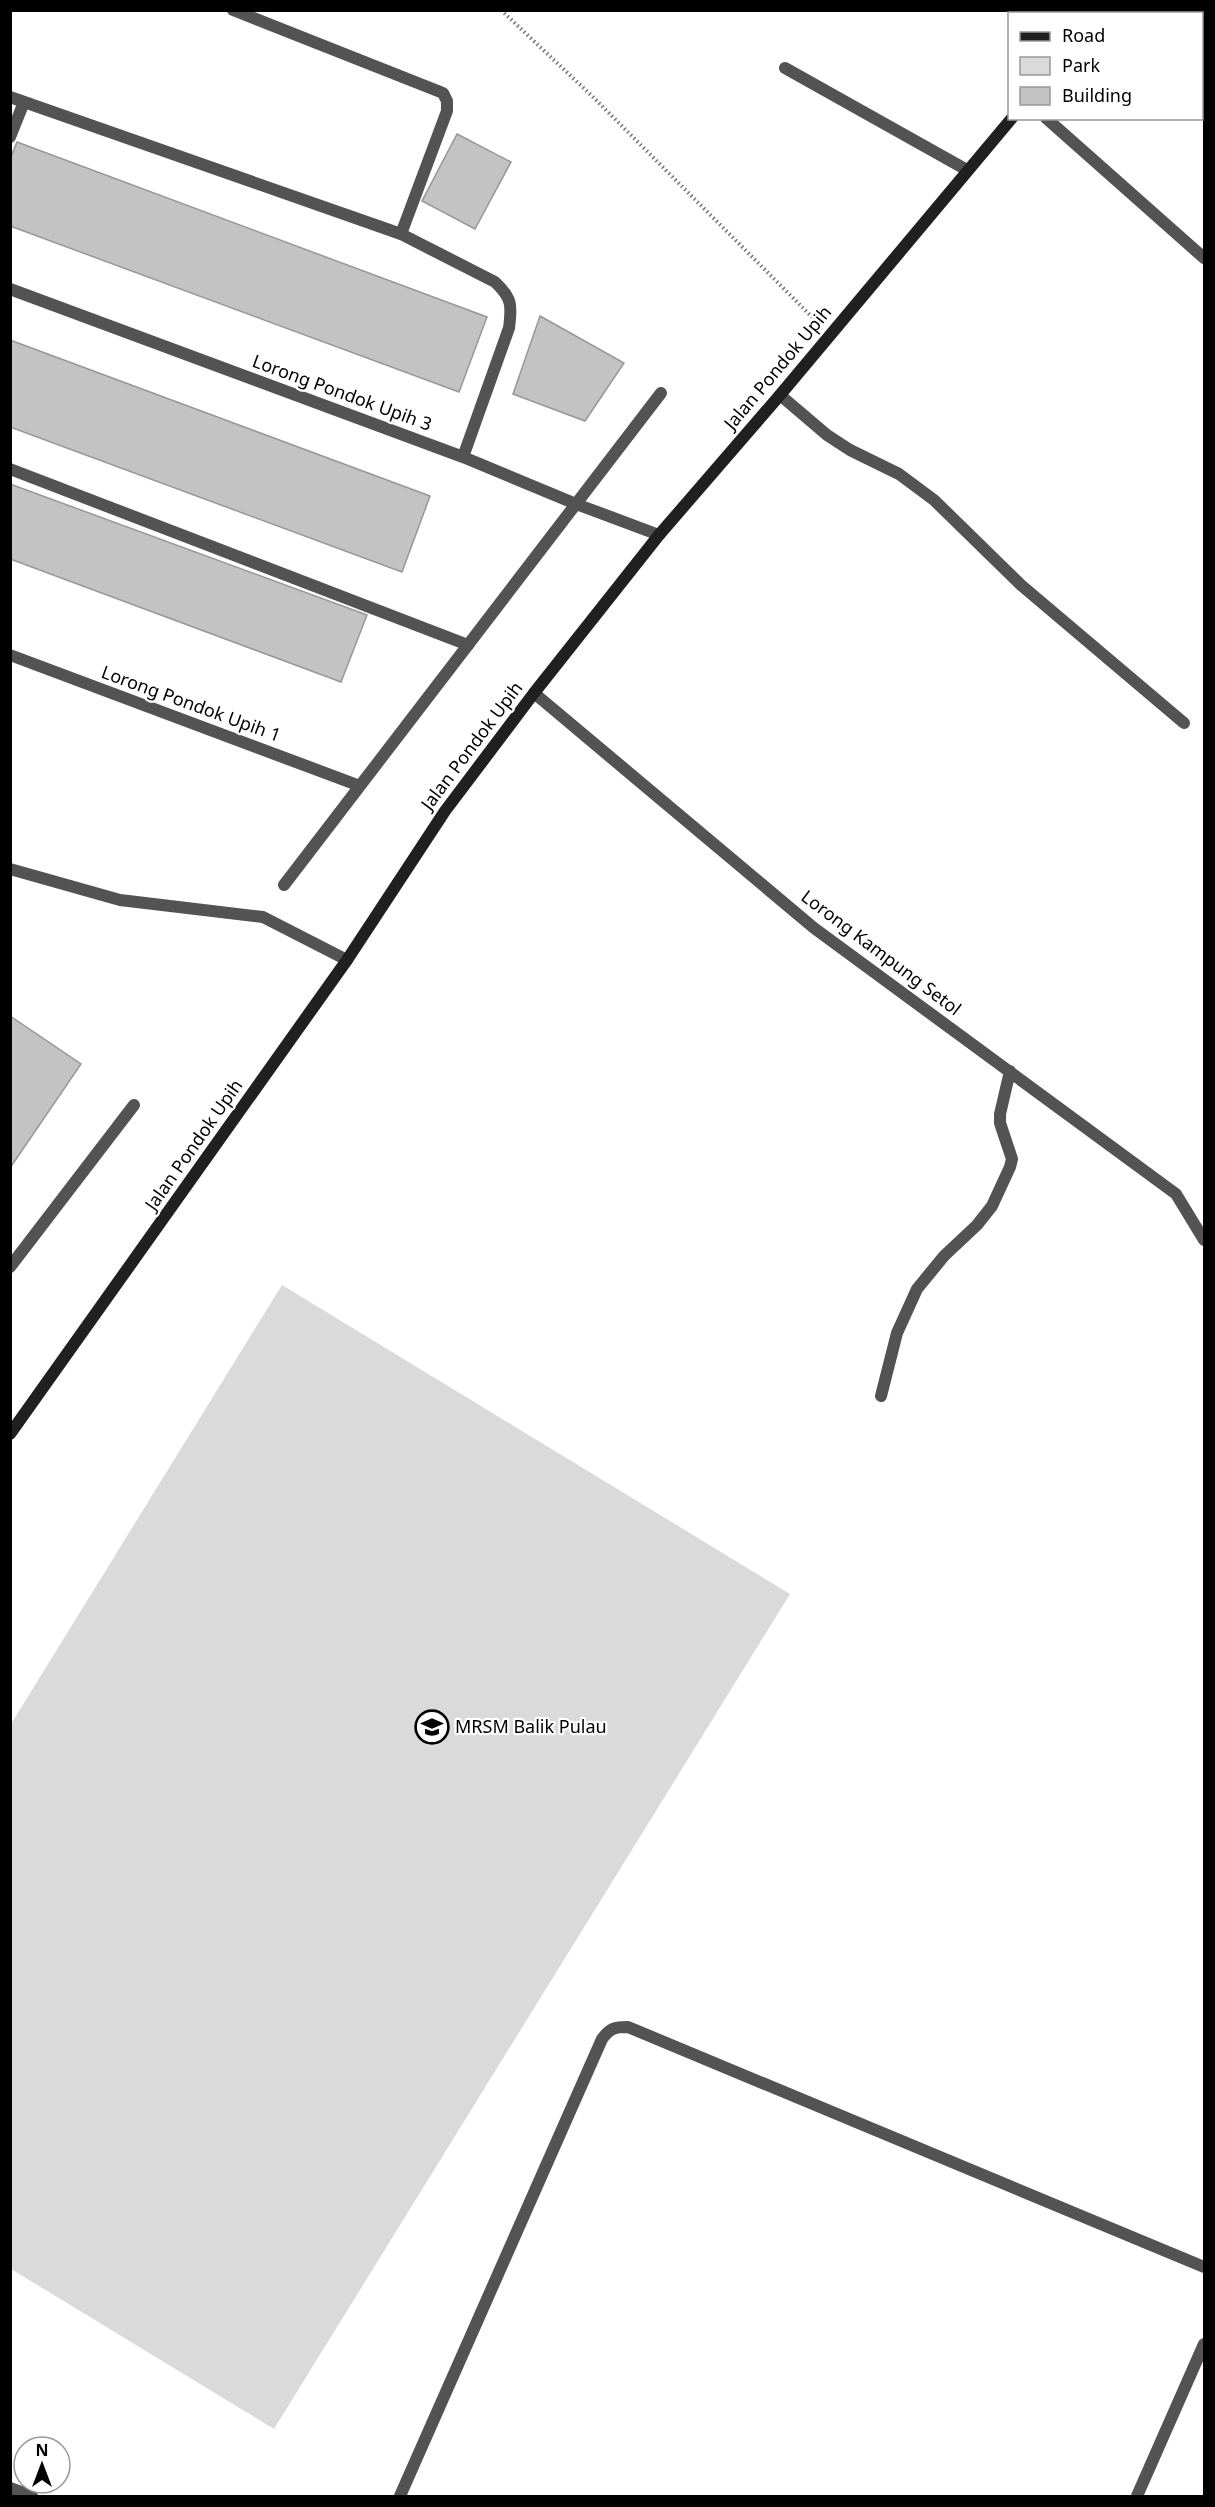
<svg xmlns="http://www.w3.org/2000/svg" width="1215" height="2507" font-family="'Noto Sans',sans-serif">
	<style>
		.green { fill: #dadada }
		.building { fill: #c3c3c3; stroke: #979797; stroke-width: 1.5 }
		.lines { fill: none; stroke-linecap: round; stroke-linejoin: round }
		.path { stroke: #757575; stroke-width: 4; stroke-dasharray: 1.5 3; stroke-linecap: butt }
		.lane { stroke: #535353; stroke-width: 12 }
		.street { stroke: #535353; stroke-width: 12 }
		.secondary { stroke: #202020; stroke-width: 12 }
		.labels { text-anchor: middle; stroke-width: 4.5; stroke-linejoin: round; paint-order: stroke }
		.street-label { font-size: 18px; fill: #000; stroke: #fff }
		.poi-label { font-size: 18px; fill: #000; stroke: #fff; text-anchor: start }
	</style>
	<rect width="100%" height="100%" fill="#fff"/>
	<path class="green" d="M282 1285 790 1594 274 2429 11 2269V1724Z"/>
	<path class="building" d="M457 134 511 162 475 229 422 201Z
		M17 142 487 317 459 392 10 226V159Z
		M540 316 624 363 585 421 513 394Z
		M10 340 430 496 402 572 10 427Z
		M10 484 367 615 341 682 10 559Z
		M10 1016 81 1064 10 1168Z"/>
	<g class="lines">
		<path class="path" d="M501 10 592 96 812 317"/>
		<path class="lane" d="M10 97 401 234
			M10 137 24 102
			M10 469 468 645
			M10 2488 32 2496
			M400 2496 602 2039C610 2028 615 2027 628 2027L1204 2267
			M1137 2496 1204 2344"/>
		<path class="street" d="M233 10 443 93 447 101V111L401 234 495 282C512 298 512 305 509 328L463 457
			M785 68 967 170
			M1046 118 1204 258
			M10 289 463 457 576 504 659 535
			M780 395 827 435 850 450 899 474 934 500 1021 585 1184 723
			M10 655 360 786
			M534 693 814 928 1176 1194 1204 1240
			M10 869 120 900 263 917 347 960
			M284 885 661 393
			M10 1267 134 1105
			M881 1396 897 1333 917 1289 944 1256 977 1225 992 1206 1010 1167 1012 1159 1000 1123V1114L1010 1071"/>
		<path class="secondary" d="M1099 14 1101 10
			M10 1434 347 960 445 811 534 693 659 535 780 395 1012 118"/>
	</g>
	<defs>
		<symbol id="school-ring" viewBox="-11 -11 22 22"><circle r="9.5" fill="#fff" stroke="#000" stroke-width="1.5"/><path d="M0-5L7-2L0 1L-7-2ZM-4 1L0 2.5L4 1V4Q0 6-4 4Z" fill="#000"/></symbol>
	</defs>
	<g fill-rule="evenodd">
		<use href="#school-ring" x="413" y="1708" width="38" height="38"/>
	</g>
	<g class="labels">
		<g class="street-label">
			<text transform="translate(778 368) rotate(-50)" y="6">Jalan Pondok Upih</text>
			<text transform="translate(342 393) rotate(20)" y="6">Lorong Pondok Upih 3</text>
			<text transform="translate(191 704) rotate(20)" y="6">Lorong Pondok Upih 1</text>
			<text transform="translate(472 746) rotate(-53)" y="6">Jalan Pondok Upih</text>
			<text transform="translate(881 953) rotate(37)" y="6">Lorong Kampung Setol</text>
			<text transform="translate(194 1145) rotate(-55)" y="6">Jalan Pondok Upih</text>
		</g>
		<g class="poi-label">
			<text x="455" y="1733">MRSM Balik Pulau</text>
		</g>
	</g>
	<rect width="1215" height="2507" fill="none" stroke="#000000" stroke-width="24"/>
	<rect x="1008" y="12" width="195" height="108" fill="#ffffff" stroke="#999999" stroke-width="1.5"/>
	<rect x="1020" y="32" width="30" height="9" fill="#202020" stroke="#999999" stroke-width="1.5"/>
	<text x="1062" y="42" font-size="18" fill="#000000">Road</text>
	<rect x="1020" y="57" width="30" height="18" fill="#dadada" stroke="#999999" stroke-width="1.5"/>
	<text x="1062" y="72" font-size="18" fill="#000000">Park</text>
	<rect x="1020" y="87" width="30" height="18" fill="#c3c3c3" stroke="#999999" stroke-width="1.5"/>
	<text x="1062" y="102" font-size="18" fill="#000000">Building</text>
	<g transform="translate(42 2465)"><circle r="28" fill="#ffffff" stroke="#999999" stroke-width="1.5"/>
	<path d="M0-4.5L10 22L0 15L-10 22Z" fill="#000000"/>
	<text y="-9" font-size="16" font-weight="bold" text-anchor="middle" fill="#000000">N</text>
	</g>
</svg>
